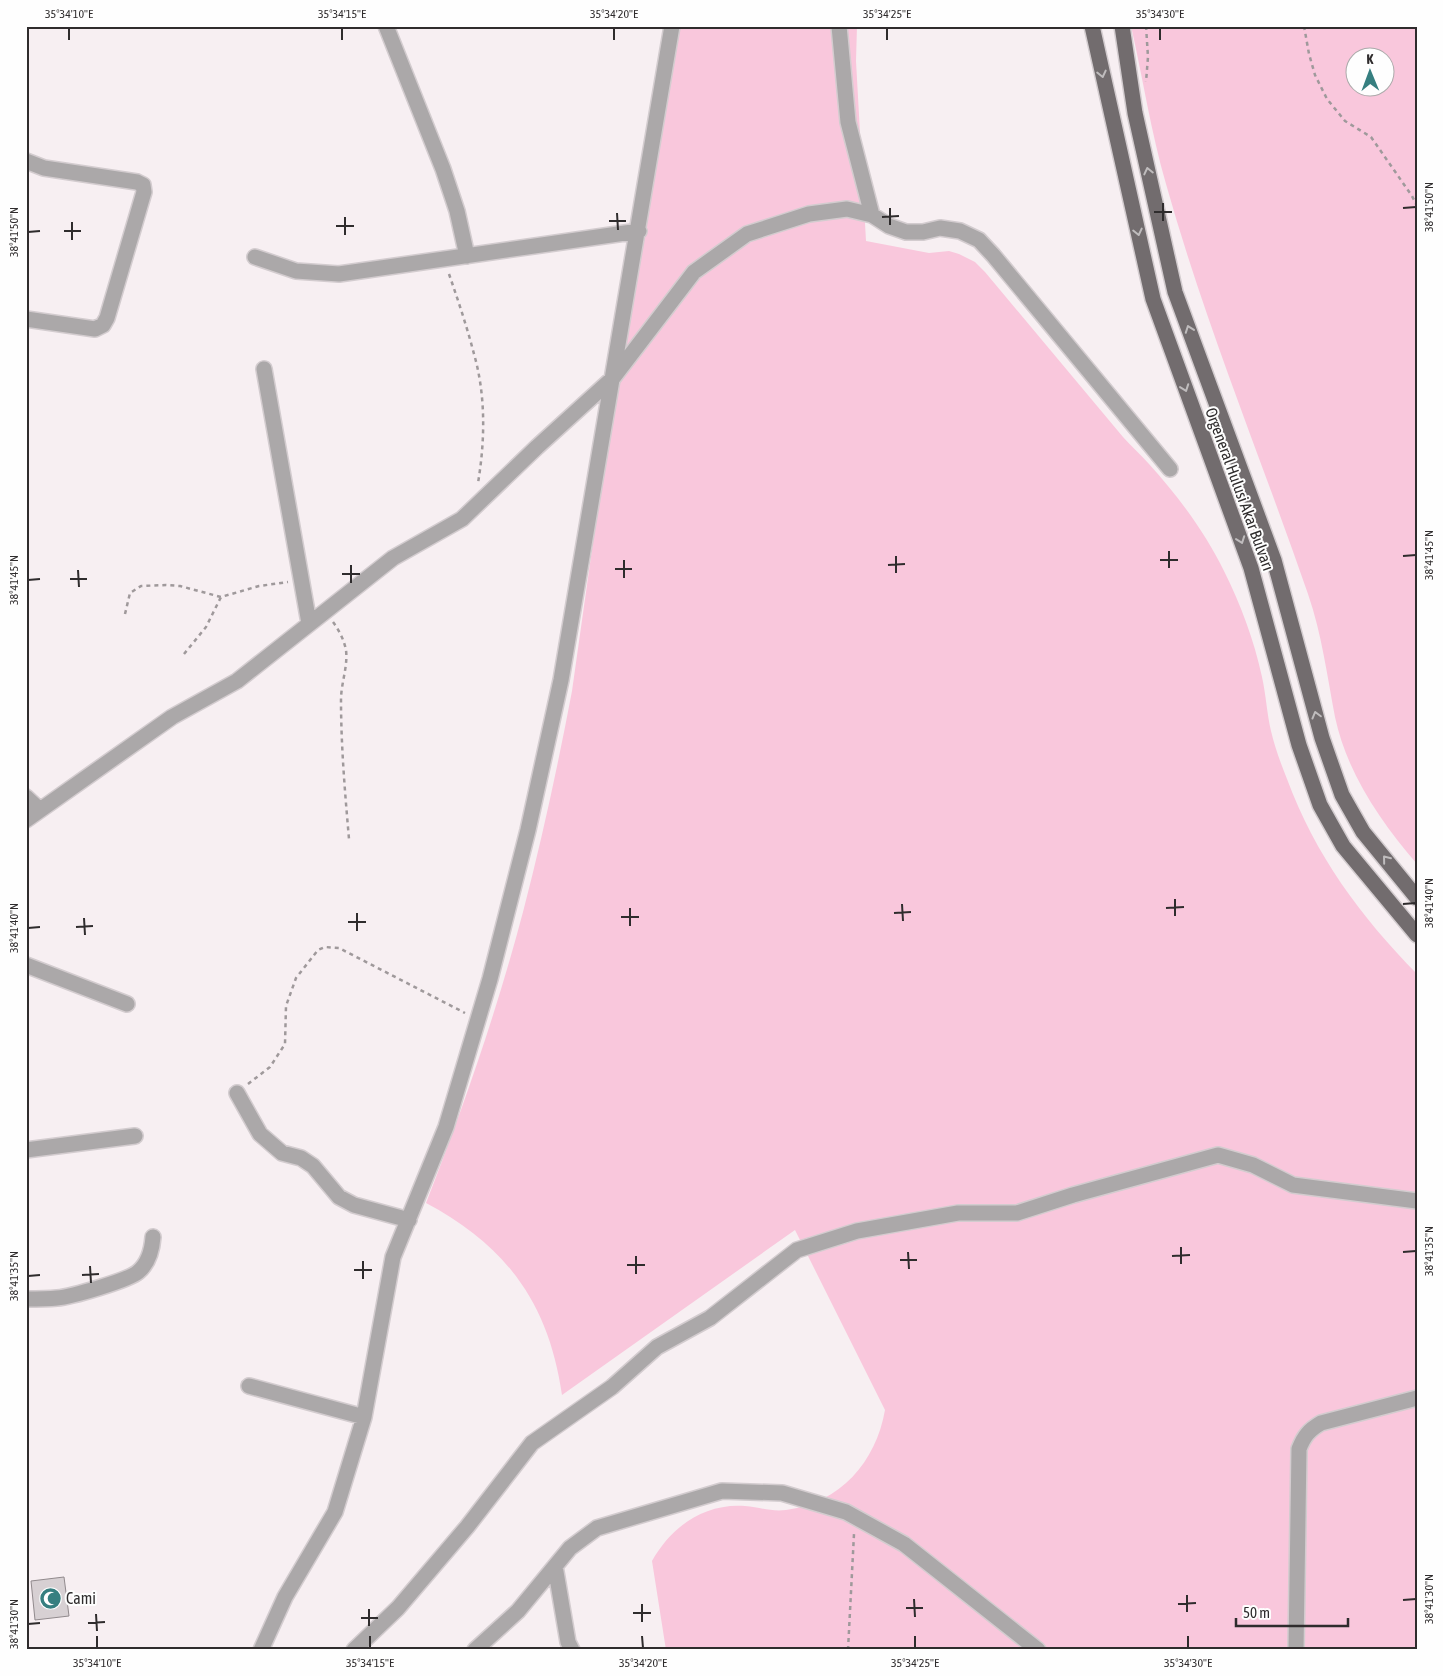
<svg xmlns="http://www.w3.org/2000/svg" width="1443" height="1676" font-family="'Asap Condensed',sans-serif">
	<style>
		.green { fill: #f9c7dc; fill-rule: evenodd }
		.building { fill: #d7d0d3; stroke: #918a8d }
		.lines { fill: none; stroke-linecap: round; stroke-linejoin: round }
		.minor-casing { stroke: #d3cccf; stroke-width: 18 }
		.major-casing { stroke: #d3cccf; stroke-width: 18 }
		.path { stroke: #9f999b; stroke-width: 2.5; stroke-dasharray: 4 4; stroke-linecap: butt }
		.minor { stroke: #aba8a9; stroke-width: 15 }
		.major { stroke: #726c6e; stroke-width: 15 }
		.oneway { stroke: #bfbcbd }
		.ticks { fill: none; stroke: #2f2c2d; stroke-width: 2 }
		.labels { text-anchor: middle; stroke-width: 4; stroke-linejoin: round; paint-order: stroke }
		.street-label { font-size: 16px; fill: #2f2c2d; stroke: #fefefe }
		.poi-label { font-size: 16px; fill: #2f2c2d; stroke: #fefefe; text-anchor: start }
		.neatline { fill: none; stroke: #2f2c2d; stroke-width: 2 }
		.ticks-label { font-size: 12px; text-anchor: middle; fill: #2f2c2d }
	</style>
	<rect width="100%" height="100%" fill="#f7eff2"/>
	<path class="green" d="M666 26H857L856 61 866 241 929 253 949 251 959 254 975 262 985 272C1031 327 1077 382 1123 437 1131 446 1141 455 1149 464 1178 496 1205 532 1224 571 1241 605 1254 640 1262 677 1266 695 1267 714 1271 731 1275 748 1281 764 1287 779 1315 855 1361 917 1417 974V1650H666L652 1561C671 1527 704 1503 745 1506 759 1507 771 1512 786 1510 840 1503 876 1462 885 1410L795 1230 562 1395C549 1304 507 1246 426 1203 463 1108 497 1011 523 912 542 839 558 765 572 691Z
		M1131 26H1417V864C1380 821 1347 773 1335 717 1327 675 1322 635 1308 594 1261 458 1205 323 1166 184 1151 132 1143 79 1131 26ZM1356 58H1386V88H1356Z"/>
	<path class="building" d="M64 1577 69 1616 35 1620 31 1581Z"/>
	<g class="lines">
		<defs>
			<path id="minor" d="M386 26 443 169 457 211 467 256
				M839 26 848 122 872 215
				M26 161 44 168 137 182 143 185 144 192 107 318 103 325 95 329 26 319
				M255 257 296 271 339 274 639 231
				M264 369 309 623
				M26 797 40 810
				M26 820 172 717 237 681 393 558 462 519 537 447 613 378 694 272 747 234 809 214 847 209 872 215 889 226 906 232H923L940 228 960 231 979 240 993 255 1170 469
				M26 965 127 1004
				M237 1093 260 1134 282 1153 301 1158 313 1166 339 1197 354 1205 409 1220
				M26 1150 135 1136
				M26 1299C36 1299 47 1299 57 1298 71 1297 129 1280 138 1272 149 1263 152 1250 153 1237
				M249 1386 364 1417
				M555 1566 568 1642 572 1650
				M261 1650 285 1597 335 1512 364 1417 393 1257 446 1127 490 979 528 830 561 680 672 26
				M354 1650 398 1608 467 1527 532 1443 612 1387 657 1347 710 1318 797 1250 857 1231 958 1213H1017L1073 1195 1218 1155 1253 1165 1293 1185 1417 1201
				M475 1650 518 1611 570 1548 597 1528 722 1491 782 1493 846 1512 904 1544 1038 1650
				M1296 1650 1299 1449C1304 1436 1309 1430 1321 1423L1417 1398"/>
			<path id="major" d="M1092 26 1153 299 1251 568 1299 745 1320 805 1343 846 1417 935
				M1122 26 1135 113 1175 292 1274 560 1322 738 1342 795 1363 832 1417 898"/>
		</defs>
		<use href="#minor" class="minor-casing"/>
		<use href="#major" class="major-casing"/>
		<path class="path" d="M1146 26 1148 57 1146 82
			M1304 26 1309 54 1315 75 1327 99 1345 121 1371 137 1412 196 1417 206
			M449 274C458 300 467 327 474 354 486 396 485 441 478 483
			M125 614 130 593 141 586 166 585 180 586 221 597 259 586 288 582
			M333 622C339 630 344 640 346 650 348 667 341 683 341 700 341 746 345 793 349 839
			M184 654 206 627 221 597
			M248 1084 270 1067 285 1044 286 1006 296 978 318 950 325 947 339 948 465 1013
			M848 1650 854 1534"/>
		<use href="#minor" class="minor"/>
		<use href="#major" class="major"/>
	</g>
	<defs><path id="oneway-chevron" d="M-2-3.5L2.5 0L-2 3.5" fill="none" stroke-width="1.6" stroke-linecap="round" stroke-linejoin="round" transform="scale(1.25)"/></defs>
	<g class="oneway">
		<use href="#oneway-chevron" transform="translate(1102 74) rotate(77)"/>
		<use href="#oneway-chevron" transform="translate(1148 171) rotate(-103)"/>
		<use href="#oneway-chevron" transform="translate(1138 232) rotate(77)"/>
		<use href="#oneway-chevron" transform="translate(1189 329) rotate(-110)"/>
		<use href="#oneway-chevron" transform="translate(1185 388) rotate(70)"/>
		<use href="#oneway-chevron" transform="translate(1241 540) rotate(70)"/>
		<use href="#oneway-chevron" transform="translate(1316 715) rotate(-105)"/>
		<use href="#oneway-chevron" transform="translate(1386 859) rotate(-129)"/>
	</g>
	<path class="ticks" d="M69 28V40M342 28V40M614 28V40M887 28V40M1160 28V40M1163 203V221M890 208V225M1403 208 1416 207M1154 212H1172M617 213 618 230M345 217V235M882 217 899 216M609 221H626M72 222V240M336 226H354M64 231H81M28 232 40 231M1169 551V568M896 556V573M1403 556 1416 555M624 560V578M1160 560H1178M351 565V583M888 565 905 564M615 569H632M78 570 79 587M342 574H360M70 579H87M28 580 40 579M1175 899V916M902 904 903 921M1403 904 1416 903M630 908V926M1166 908 1184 907M357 913V931M894 913 911 912M621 917H639M84 918 85 935M348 922H366M76 927 93 926M28 928 40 927M1181 1247V1264M908 1252 909 1269M1403 1252 1416 1251M636 1256V1274M1172 1256 1190 1255M900 1260H917M363 1261V1279M627 1265H645M90 1266 91 1283M354 1270H372M82 1275 99 1274M28 1276 40 1275M1187 1595V1612M914 1599 915 1617M1403 1600 1416 1599M642 1604V1622M1178 1604 1196 1603M906 1608H923M369 1609V1626M633 1613H651M96 1614 97 1631M361 1618H378M88 1623 105 1622M28 1624 40 1623M97 1636V1648M370 1636V1648M642 1636 643 1648M915 1636V1648M1188 1636V1648"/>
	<defs>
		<symbol id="mosque-disc" viewBox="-11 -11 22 22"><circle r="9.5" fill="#367f80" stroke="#fefefe"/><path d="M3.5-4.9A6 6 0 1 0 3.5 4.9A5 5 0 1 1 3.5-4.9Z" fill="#fff"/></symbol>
	</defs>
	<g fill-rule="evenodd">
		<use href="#mosque-disc" x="38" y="1586" width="25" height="25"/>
	</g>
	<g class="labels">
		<g class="street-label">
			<text transform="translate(1240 489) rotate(70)" y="6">Orgeneral Hulusi Akar Bulvarı</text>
		</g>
		<g class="poi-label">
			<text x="66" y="1604">Cami</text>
		</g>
	</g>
	<rect width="1443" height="1676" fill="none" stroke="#fefefe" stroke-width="55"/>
	<g transform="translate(1370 72) rotate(359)"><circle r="24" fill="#fefefe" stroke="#abaaaa"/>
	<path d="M0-4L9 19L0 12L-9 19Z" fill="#367f80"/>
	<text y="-8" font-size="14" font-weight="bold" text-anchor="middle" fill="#2f2c2d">K</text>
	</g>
	<path d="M1236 1618v8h112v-8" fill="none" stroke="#2f2c2d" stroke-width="2.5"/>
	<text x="1243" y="1618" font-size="15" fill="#2f2c2d" stroke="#fefefe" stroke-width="4" paint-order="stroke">50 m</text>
	<rect x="28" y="28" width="1388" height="1620" class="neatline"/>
	<g class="ticks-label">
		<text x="69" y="18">35°34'10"E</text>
		<text x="342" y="18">35°34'15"E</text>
		<text x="614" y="18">35°34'20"E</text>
		<text x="887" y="18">35°34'25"E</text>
		<text x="1160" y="18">35°34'30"E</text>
		<text transform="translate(1429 207) rotate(-90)" y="4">38°41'50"N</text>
		<text transform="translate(14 232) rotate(-90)" y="4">38°41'50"N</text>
		<text transform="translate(1429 555) rotate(-90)" y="4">38°41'45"N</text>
		<text transform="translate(14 580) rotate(-90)" y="4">38°41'45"N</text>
		<text transform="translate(1429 903) rotate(-90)" y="4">38°41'40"N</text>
		<text transform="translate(14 928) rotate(-90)" y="4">38°41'40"N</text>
		<text transform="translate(1429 1251) rotate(-90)" y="4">38°41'35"N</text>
		<text transform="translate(14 1276) rotate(-90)" y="4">38°41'35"N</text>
		<text transform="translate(1429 1599) rotate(-90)" y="4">38°41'30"N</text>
		<text transform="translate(14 1624) rotate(-90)" y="4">38°41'30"N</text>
		<text x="97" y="1667">35°34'10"E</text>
		<text x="370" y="1667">35°34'15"E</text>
		<text x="643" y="1667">35°34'20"E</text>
		<text x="915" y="1667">35°34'25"E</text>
		<text x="1188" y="1667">35°34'30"E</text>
	</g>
</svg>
